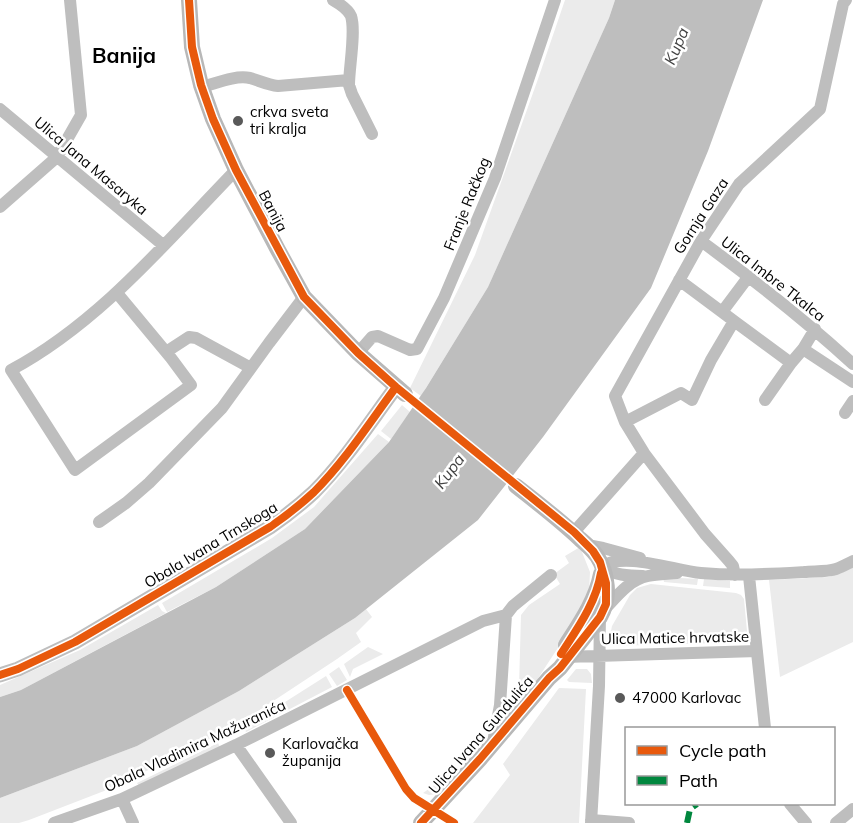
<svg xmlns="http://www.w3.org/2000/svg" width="853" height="823" font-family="Mulish,sans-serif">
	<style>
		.green { fill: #ebebeb }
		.water { fill: #bebebe }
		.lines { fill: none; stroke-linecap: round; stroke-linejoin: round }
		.minor { stroke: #bebebe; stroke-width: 12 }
		.tertiary { stroke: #bebebe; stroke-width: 15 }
		.secondary { stroke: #b8b8b8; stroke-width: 16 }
		.quiet { stroke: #00873e; stroke-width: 6; stroke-dasharray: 12 6; stroke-linecap: butt }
		.cycleway-casing { stroke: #fff; stroke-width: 11 }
		.cycleway { stroke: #e8590c; stroke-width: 8 }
		.poi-dot { fill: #595959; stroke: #fff; stroke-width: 2 }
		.labels { text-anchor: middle; stroke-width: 5; stroke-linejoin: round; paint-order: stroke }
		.poi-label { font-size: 15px; fill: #000; stroke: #fff; text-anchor: start }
		.street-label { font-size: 15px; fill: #000; stroke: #fff }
		.water-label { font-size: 16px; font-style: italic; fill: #434343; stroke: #fff }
		.district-label { font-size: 21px; font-weight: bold; fill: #000; stroke: #fff }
	</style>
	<rect width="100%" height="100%" fill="#fff"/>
	<path class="green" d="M565 0H615L609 18 488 287 421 396 410 388 475 255 538 79Z
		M402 405 410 412 391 439 381 431Z
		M378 434 389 442 305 529 216 587 167 612 162 603 272 538 314 507Z
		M580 547 590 572 589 592 582 611 531 689 511 710 504 705 519 687 521 615 529 605 560 584 554 574 569 563 565 556Z
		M853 567V642L780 677 769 580 829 577Z
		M663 577 698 579 697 585 664 582Z
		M704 579 730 581V588L703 586Z
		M651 584 736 593 741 595 744 599 748 642 613 646 610 636 612 626 630 595 637 588Z
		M158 605 162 611 166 613 21 690 0 697V685L80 650Z
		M366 609 372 617 356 633 361 642 337 659 237 725 117 786 29 820 19 823H0V798L137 746 239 691 355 618Z
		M368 647 383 654 353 669 350 677 344 664Z
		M339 667 347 680 337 686 329 674Z
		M576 669H587L591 674 592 683 569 682 567 680Z
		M326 676 332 687 246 732 244 728Z
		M559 688 586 689 579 823H473L510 775 503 764Z
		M218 743 220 747 139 786 137 783Z
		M456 770 437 794 429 795 423 793Z"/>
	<path class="water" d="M615 0H763L708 151 651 288 543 437 478 520 355 618 239 691 137 746 0 798V697L21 690 216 587 305 529 389 442 426 388 488 287 609 18Z"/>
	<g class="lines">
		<path class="minor" d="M333 0C340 4 348 9 351 16 356 31 349 68 349 85L352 94 372 134
			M202 87C217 83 235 75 250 78 260 81 268 85 278 86L349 80
			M0 109 163 245
			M0 207 57 157 81 115 70 0
			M701 241C754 280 805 320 853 364
			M679 280 722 312
			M117 293 171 358 191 385 75 470 11 370C99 323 167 241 236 170
			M734 321 791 363 803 349 815 329
			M803 349 853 382
			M166 352 189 337 196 338 251 368
			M358 353 372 337 378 336 410 350 417 349 444 298 495 178 555 0
			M765 400 791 363
			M845 413 853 401
			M625 422 681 393 692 400 711 360 734 321 722 312 749 276
			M99 522 126 503 149 483 222 408 269 343 304 297
			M574 532 644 453
			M587 545 603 548 640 558
			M601 567C624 551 675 571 701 573 736 576 769 574 804 572 814 571 827 572 836 569 842 567 847 564 853 561
			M601 567C614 575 628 576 643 576
			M735 575 733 566 729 561 705 534 644 453 625 422 615 396 701 241 739 184 820 109 843 4 846 0
			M749 576 765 728
			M605 609C617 596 629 580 648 576 657 574 667 574 677 573
			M564 657 757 651
			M493 742 500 705 506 615
			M236 745 291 823
			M122 799 133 823
			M790 804 806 823
			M591 820 629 823
			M54 823 122 799 236 745 483 621 506 615 513 606 551 575
			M591 823 599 686 600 614
			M836 823 853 809"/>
		<path class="tertiary" d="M0 675 18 669 75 642 270 527C286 516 300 505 314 492 345 461 370 422 396 387"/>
		<path class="secondary" d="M189 0 192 47 201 85 213 119 236 170 278 250 304 297 358 353 405 394
			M566 645C580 623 596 600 601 574
			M421 823 480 759 549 678 560 668 600 617C611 599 608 573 597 556 592 549 586 544 580 539 560 520 538 503 516 486"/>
		<path class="quiet" d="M687 823 690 809 697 804"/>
		<defs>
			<path id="cycleway" d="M189 0 192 47 201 85 213 119 236 170 304 297 358 353 396 387 574 532 593 551 600 562 606 583V604L600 617 560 668 549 678 480 759 421 823
				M561 654C577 629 596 603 601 573
				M0 675 18 669 75 642 270 527C286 516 300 505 314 492 345 461 370 422 396 387
				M347 690 406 789 414 798 454 823"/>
		</defs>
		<use href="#cycleway" class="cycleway-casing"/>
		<use href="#cycleway" class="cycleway"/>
	</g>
	<g class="poi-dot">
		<circle cx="238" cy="121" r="6"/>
		<circle cx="620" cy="698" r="6"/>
		<circle cx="270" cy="753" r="6"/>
	</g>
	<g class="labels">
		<g class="poi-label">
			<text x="250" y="117">crkva sveta<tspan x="250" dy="17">tri kralja</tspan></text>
			<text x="632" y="703">47000 Karlovac</text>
			<text x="282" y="749">Karlovačka<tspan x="282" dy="17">županija</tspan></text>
		</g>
		<g class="street-label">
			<text transform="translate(91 166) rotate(40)" y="5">Ulica Jana Masaryka</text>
			<text transform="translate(467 204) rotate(-68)" y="5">Franje Račkog</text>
			<text transform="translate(273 211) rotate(62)" y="5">Banija</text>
			<text transform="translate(701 216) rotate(-57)" y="5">Gornja Gaza</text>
			<text transform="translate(773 279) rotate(38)" y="5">Ulica Imbre Tkalca</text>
			<text transform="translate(211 545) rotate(-31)" y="5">Obala Ivana Trnskoga</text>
			<text transform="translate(675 638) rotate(-1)" y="5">Ulica Matice hrvatske</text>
			<text transform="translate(481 735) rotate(-49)" y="5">Ulica Ivana Gundulića</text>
			<text transform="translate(195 746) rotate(-25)" y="5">Obala Vladimira Mažuranića</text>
		</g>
		<g class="water-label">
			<text transform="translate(676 46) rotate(-67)" y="6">Kupa</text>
			<text transform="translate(449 471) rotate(-53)" y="6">Kupa</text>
		</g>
		<g class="district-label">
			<text x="124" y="63">Banija</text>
		</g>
	</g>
	<rect x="625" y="727" width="210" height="78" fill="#ffffff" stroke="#999999" stroke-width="1.5"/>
	<rect x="637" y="746" width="30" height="9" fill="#e8590c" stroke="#999999" stroke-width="1.5"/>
	<text x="679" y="757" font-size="18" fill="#000000">Cycle path</text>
	<rect x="637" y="776" width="30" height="9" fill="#00873e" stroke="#999999" stroke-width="1.5"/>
	<text x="679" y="787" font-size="18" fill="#000000">Path</text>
</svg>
